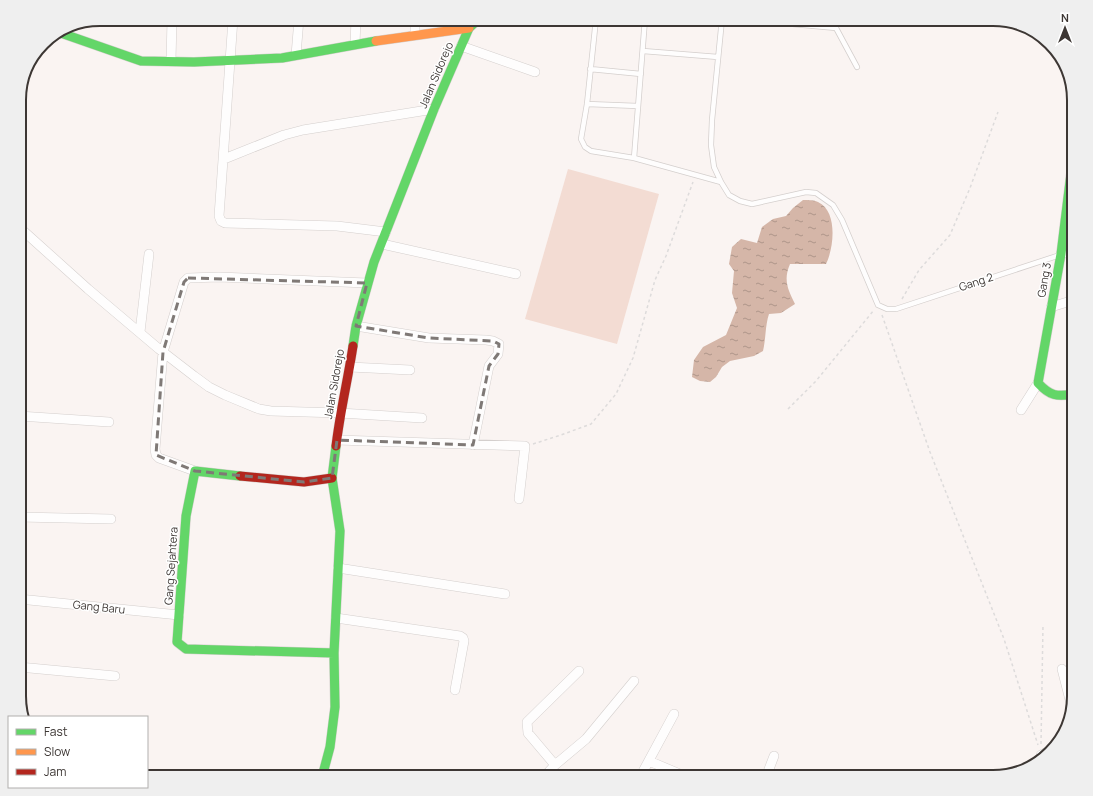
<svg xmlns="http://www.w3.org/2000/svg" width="1093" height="796" font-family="Manrope,sans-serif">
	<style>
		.green { fill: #f3dcd3 }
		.water { fill: url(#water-ripples) }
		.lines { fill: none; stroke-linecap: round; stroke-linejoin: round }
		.lane-casing { stroke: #d4cfcd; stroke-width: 6 }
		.street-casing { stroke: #d4cfcd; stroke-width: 10 }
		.fast-casing { stroke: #d4cfcd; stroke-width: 10 }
		.slow-casing { stroke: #d4cfcd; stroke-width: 10 }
		.jam-casing { stroke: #d4cfcd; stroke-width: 10 }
		.path { stroke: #dddbdb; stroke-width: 1.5; stroke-dasharray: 3 3; stroke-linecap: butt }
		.lane { stroke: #fefdfd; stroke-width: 4.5 }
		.street { stroke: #fefdfd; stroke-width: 9 }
		.fast { stroke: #63d668; stroke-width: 9 }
		.slow { stroke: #ff974d; stroke-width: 9 }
		.jam { stroke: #b3261e; stroke-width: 9 }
		.marked { fill: none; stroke: #7f7976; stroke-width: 3; stroke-dasharray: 8 5; stroke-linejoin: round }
		.labels { text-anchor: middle; stroke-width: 3; stroke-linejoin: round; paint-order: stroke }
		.street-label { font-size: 11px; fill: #3d3734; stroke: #fff }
		.rim { fill: none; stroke: #3d3734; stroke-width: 2 }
	</style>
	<defs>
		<pattern id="water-ripples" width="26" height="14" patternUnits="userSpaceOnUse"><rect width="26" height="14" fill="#d5b6a8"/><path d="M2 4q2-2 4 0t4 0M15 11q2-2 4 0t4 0" fill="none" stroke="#ae958a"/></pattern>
	</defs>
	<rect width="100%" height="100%" fill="#faf4f2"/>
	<path class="green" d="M568 169 659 194 617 344 525 319Z"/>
	<path class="water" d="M803 200C808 200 814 200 818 202 838 211 834 248 826 264H790C783 280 788 290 795 304L781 313 769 314C765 326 766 339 763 351L754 356 730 361 722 367 716 377 710 382 700 381 692 377 694 360 703 347 726 335 737 308 732 293 734 271 729 264 732 247 741 239 757 243 762 227 773 219 786 216 793 208Z"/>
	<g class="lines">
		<defs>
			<path id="lane" d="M596 19 587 104 581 139 585 147 591 151 634 158 721 182
				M722 19 712 120 711 145 714 167 721 182 729 195 740 201 752 204 806 192 816 193 833 205 842 220 878 305 887 309H896L1060 255
				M737 19 836 28V19
				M836 28 857 67
				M643 51 718 57
				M590 69 641 74
				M587 104 638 106
				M634 158 645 19"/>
			<path id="street" d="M233 19 219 216 221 221 225 223 337 226 386 232
				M415 19V35
				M355 44 356 19
				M461 46 535 72
				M296 55 299 19
				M171 61 172 19
				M224 159 284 135 303 130 434 109
				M19 227 88 289 159 349 194 376 209 387 225 395 259 409 271 411 340 413 422 418
				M382 244 516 274
				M1061 254 1074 250
				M1051 307 1074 300
				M356 326 429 338 486 340 493 341 499 344 498 354 489 366 473 445
				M140 332 149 254
				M350 367 410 370
				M1021 410 1038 383
				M19 416 109 422
				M337 440 525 446 519 499
				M195 471 159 458 156 455 155 449 163 352 184 282 188 278 219 277 367 283
				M19 517 111 519
				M338 568 505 594
				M19 599 179 615
				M336 618 460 636 463 638 464 641 455 690
				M19 667 115 676
				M1062 669 1071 704
				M1042 757 1041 755 1051 750
				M649 761 687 777
				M555 765 528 733 527 722 579 671
				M544 777 555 765 586 739 634 681
				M640 777 674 714
				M766 777 774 756"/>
			<path id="fast" d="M58 32 141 61 194 62 282 58 376 41
				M1074 163 1072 165 1061 254 1038 383C1050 396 1057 397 1074 394
				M353 346 356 326 374 262 434 109 469 28 479 19
				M240 476 195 471 186 516 177 642 186 649 334 653
				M322 777 330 747 335 707 334 653 340 531 332 478 336 446"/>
			<path id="slow" d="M376 41 469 28"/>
			<path id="jam" d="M336 446C340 412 348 379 353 346
				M240 476 304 482 332 478"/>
		</defs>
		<use href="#lane" class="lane-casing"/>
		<use href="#street" class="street-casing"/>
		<use href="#fast" class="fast-casing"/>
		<use href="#slow" class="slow-casing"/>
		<use href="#jam" class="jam-casing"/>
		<path class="path" d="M902 299 919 270 950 235 970 188 998 112
			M882 315 930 452 1004 639 1038 745
			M788 409 816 381 874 310
			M533 444 561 435 591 424 616 394 633 358 655 280 666 256 693 182
			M1041 744 1043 625
			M563 771 571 777"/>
		<use href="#lane" class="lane"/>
		<use href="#street" class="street"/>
		<use href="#fast" class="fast"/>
		<use href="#slow" class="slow"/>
		<use href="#jam" class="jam"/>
	</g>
	<path class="marked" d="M188 278 367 283 356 326 429 338 493 341 499 344 498 354 489 366 473 445 337 440 332 478 304 482 195 471 156 455 163 352 184 282Z"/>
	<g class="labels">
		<g class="street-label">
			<text transform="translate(436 75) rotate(-67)" y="4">Jalan Sidorejo</text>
			<text transform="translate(1044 280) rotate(-80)" y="4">Gang 3</text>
			<text transform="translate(976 282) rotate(-18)" y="4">Gang 2</text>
			<text transform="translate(334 384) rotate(-80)" y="4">Jalan Sidorejo</text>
			<text transform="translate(171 566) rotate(-86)" y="4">Gang Sejahtera</text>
			<text transform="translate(99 607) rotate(6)" y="4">Gang Baru</text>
		</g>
	</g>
	<path d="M0 0H1093V796H0ZM100 26H993A74 74 0 0 1 1067 100V696A74 74 0 0 1 993 770H100A74 74 0 0 1 26 696V100A74 74 0 0 1 100 26Z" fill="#efefef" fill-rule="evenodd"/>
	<path class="rim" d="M100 26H993A74 74 0 0 1 1067 100V696A74 74 0 0 1 993 770H100A74 74 0 0 1 26 696V100A74 74 0 0 1 100 26Z"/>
	<rect x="8" y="716" width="140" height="72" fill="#ffffff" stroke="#b1afae"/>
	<rect x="16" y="729" width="20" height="6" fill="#63d668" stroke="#b1afae"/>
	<text x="44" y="736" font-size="12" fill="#3d3734">Fast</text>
	<rect x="16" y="749" width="20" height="6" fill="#ff974d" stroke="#b1afae"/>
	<text x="44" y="756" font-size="12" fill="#3d3734">Slow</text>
	<rect x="16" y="769" width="20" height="6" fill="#b3261e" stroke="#b1afae"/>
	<text x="44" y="776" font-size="12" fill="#3d3734">Jam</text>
	<g transform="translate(1065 28)" stroke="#ffffff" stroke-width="3" paint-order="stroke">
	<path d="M0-3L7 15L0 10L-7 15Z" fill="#3d3734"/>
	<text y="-6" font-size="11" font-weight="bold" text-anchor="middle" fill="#3d3734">N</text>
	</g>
</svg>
